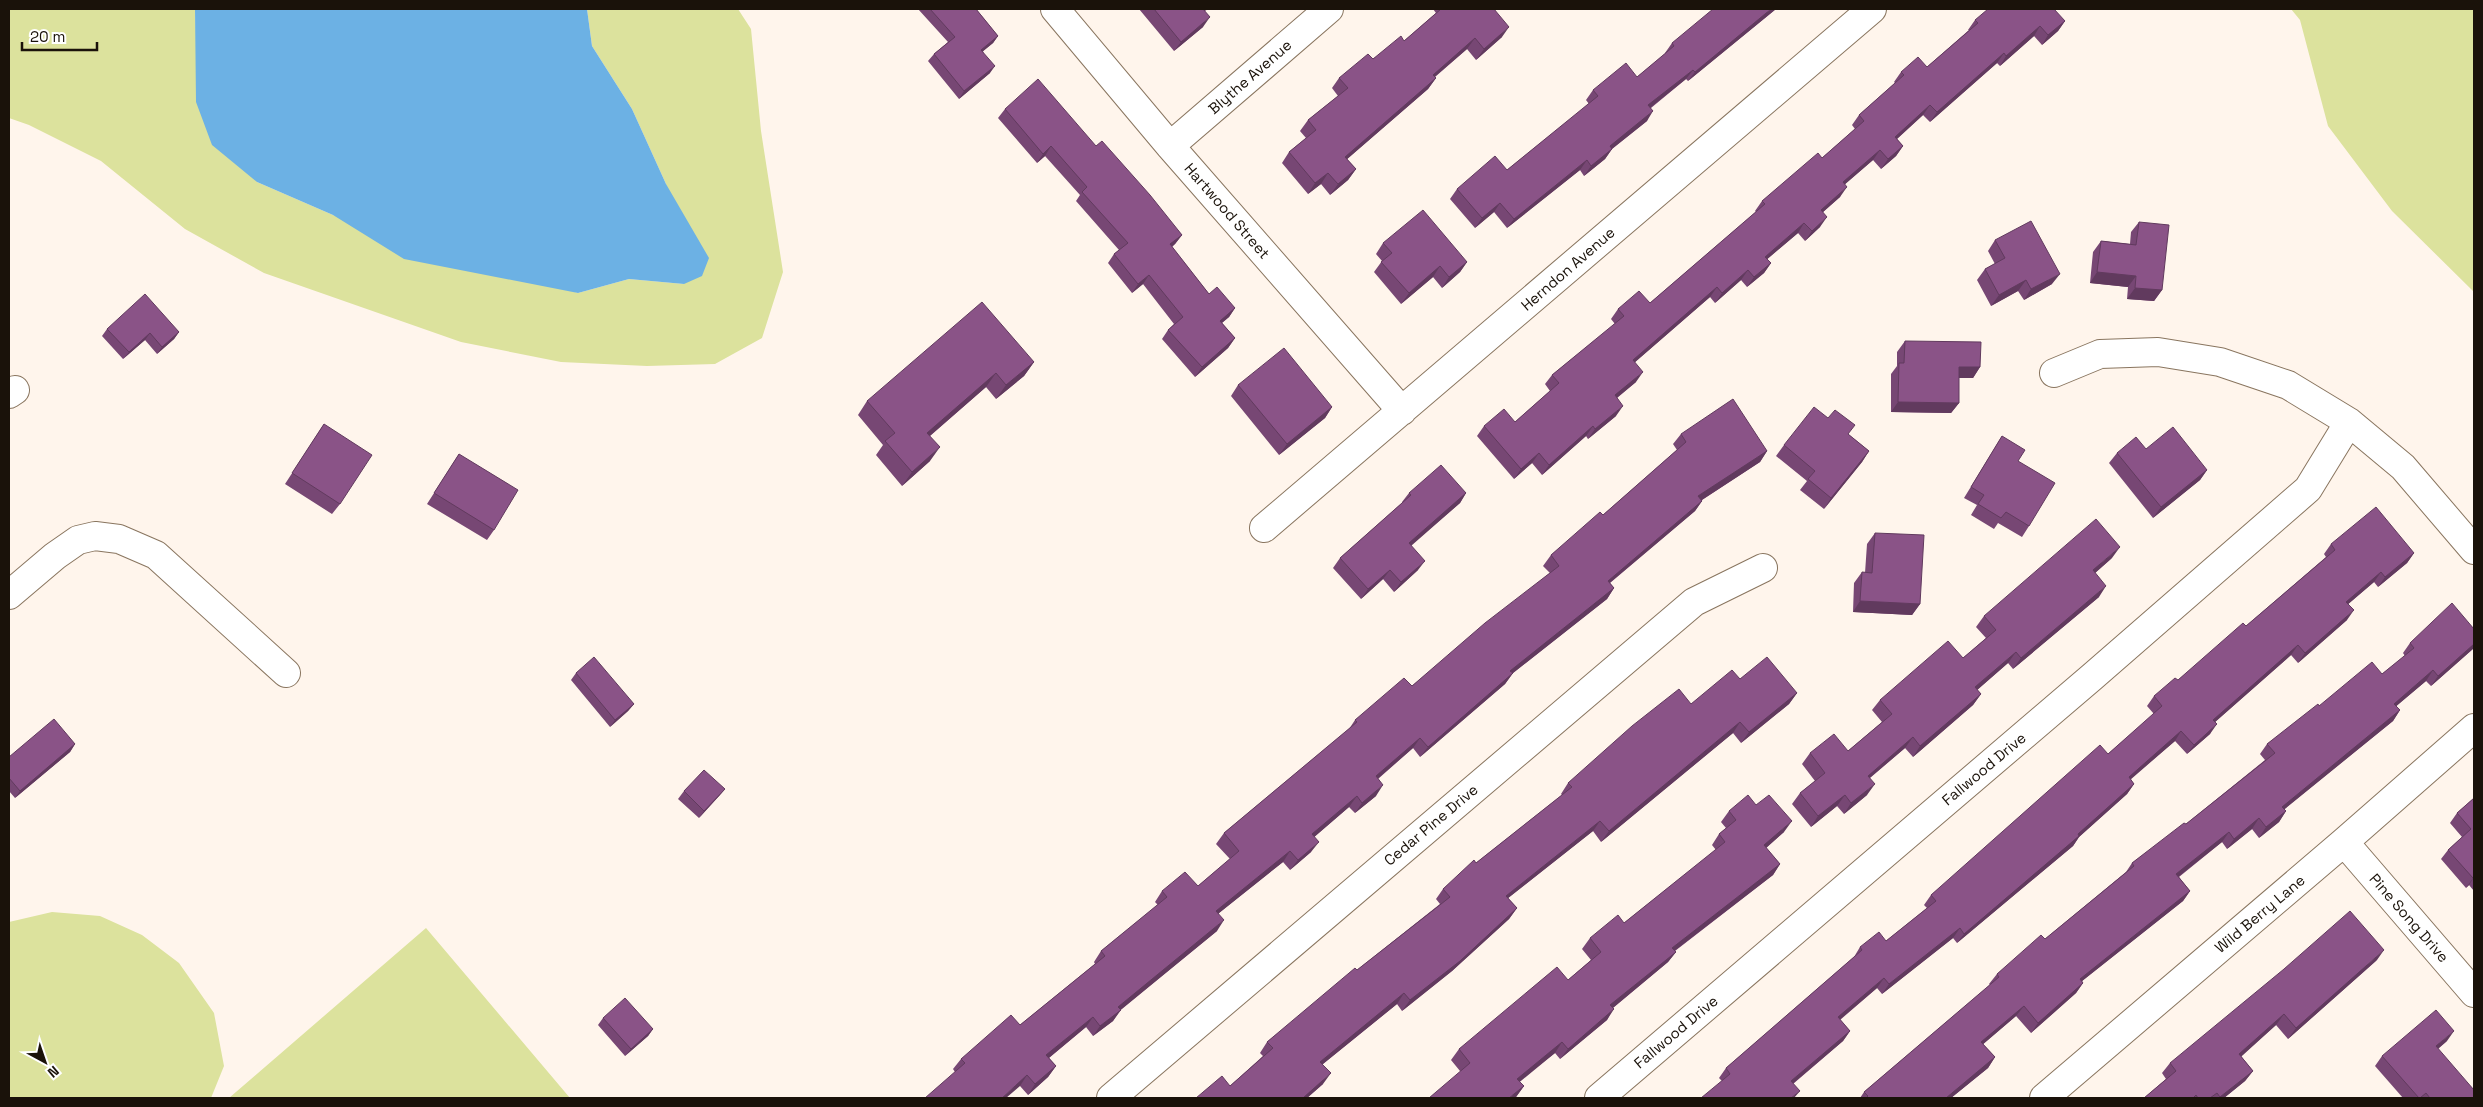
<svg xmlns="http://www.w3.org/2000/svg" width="2483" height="1107" font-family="'Space Grotesk',sans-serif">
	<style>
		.green { fill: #dce29d }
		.water { fill: #6cb1e4 }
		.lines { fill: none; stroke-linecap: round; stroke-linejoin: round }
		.minor-casing { stroke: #89755f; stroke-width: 30 }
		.minor { stroke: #fff; stroke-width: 28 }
		.wall { fill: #774774 }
		.shaded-wall { fill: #613a5e }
		.building { fill: #8a5387; stroke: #613a5e }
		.labels { text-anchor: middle; stroke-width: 5; stroke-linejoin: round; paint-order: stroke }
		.street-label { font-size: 15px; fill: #1a120a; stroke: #fff }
	</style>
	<rect width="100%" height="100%" fill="#fff5ec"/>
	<path class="green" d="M9 9H195L197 53 257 182 333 215 578 293 629 279 684 284 666 184 632 109 592 46 587 9H738L751 29 761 131 783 272 762 338 715 364 647 366 561 362 461 342 264 273 185 229 101 161 29 125 9 118Z
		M2291 9H2474V292L2392 211 2328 126 2300 20Z
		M52 912 100 916 142 935 179 963 214 1013 224 1066 211 1098H9V922Z
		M426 928 570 1098H229Z"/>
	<path class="water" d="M195 9H587L592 46 632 109 666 184 709 258 702 276 684 284 629 279 578 293 404 259 333 215 257 182 212 145 196 102Z"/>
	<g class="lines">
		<defs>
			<path id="minor" d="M1055 9 1170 146 1402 411
				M1170 146 1329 9
				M2054 373 2100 354 2158 352 2220 362 2288 385 2349 422 2403 467 2474 550
				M9 394 15 390
				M1264 528 1872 9
				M9 595 55 556 78 540 95 536 119 539 156 555 286 673
				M2344 842 2474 993
				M1111 1098 1694 602 1763 568
				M1599 1098 2092 677 2308 489 2349 422
				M2044 1098 2344 842 2474 728"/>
		</defs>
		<use href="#minor" class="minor-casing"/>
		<use href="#minor" class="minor"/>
	</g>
	<path class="wall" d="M918 9H976L998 36 993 43 983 51 990 73 959 99 928 61 934 54 948 42Z
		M1139 9H1208L1205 11 1203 27 1174 51Z
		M1433 9H1494L1502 37 1476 60 1467 49 1435 77 1436 78 1428 89 1347 159 1356 169 1348 180 1330 195 1321 184 1308 194 1282 163 1289 152 1306 138 1300 131 1308 120 1338 96 1332 88 1339 78 1404 41 1436 13Z
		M1776 9 1688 81 1686 79 1651 108 1647 121 1612 149 1605 159 1584 176 1580 170 1507 228 1494 212 1475 228 1450 199 1457 189 1507 170 1589 104 1586 100 1593 90 1637 77 1665 54V53L1672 43Z
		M1975 20 2065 21 2058 31 2042 45 2034 36 2000 66 1997 63 1930 122 1923 115 1897 139 1903 146 1896 156 1881 169 1873 160 1845 184 1840 197 1823 212 1820 227 1805 241 1798 233 1767 259 1771 263 1764 273 1747 287 1741 280 1715 303 1710 297 1635 362 1636 382 1617 398 1616 416 1588 439 1586 436 1542 475 1532 463 1514 479 1477 436 1484 426 1515 422 1550 391 1545 384 1552 375 1615 324 1611 319 1618 309 1650 303 1756 212 1755 211 1762 201 1822 158 1855 129 1852 125 1859 115 1895 83 1894 82 1901 72 1927 67 1969 30H1968Z
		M1005 109 1096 146 1182 235 1175 244 1172 247 1209 294 1235 308 1229 317 1222 323 1235 338 1228 348 1195 377 1162 339 1168 330 1174 324 1143 284 1132 293 1108 263 1114 254 1119 250 1076 201 1080 195 1045 156 1037 163 998 118Z
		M2139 222 2162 290 2154 301 2127 299 2128 287 2090 283 2093 252 2101 241 2130 244 2131 232Z
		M1995 240 2052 284 2024 300 2018 291 1991 306 1977 280 1985 269 1995 264 1988 251Z
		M1383 243 1467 262 1460 272 1442 288 1433 277 1401 304 1374 272 1382 261 1376 254Z
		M107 329 179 332 174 339 157 354 145 340 123 359 102 336Z
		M1905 341 1980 367 1973 378H1959V403L1951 413 1891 412V374L1897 366V352Z
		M1034 362 1024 376 996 399 986 387 930 436V461L902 486 876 455 883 445 858 415 867 401Z
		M1238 385 1332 407 1325 418 1279 455 1231 396Z
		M324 424 340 504 332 514 285 484Z
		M1681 434 1767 451 1760 462 1702 500V501L1695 511 1610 583 1614 588 1607 599 1513 673 1505 684 1420 757 1413 748 1378 779 1376 796 1355 813 1349 807 1314 837 1311 852 1290 870 1283 862 1219 913 1217 931 1120 1010 1113 1021 1093 1036 1086 1027 1049 1058 1056 1066 1048 1077 1028 1095 1020 1086 955 1072 953 1069 961 1059 1020 1025 1095 964 1094 962 1101 951 1158 905 1155 902 1162 891 1198 886 1230 859 1216 844 1224 833 1349 729 1355 720 1412 686 1550 573 1543 566 1551 555 1603 515 1677 450 1673 444Z
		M1848 434 1869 451 1862 462 1824 509 1800 490 1807 481 1776 456 1784 445Z
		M2002 436 2018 461 2029 526 2022 537 1998 523 1994 529 1971 515 1977 505 1964 498Z
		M2146 449 2207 470 2200 480 2153 518 2109 463 2117 453Z
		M459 454 494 530 487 540 427 504Z
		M1409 493H1466L1460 503 1411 545 1418 570 1394 592 1383 579 1361 599 1333 568 1340 558 1402 503V502Z
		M1875 533 1920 604 1912 615 1853 612 1854 583 1862 572 1865 573 1867 544Z
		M2331 544 2414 553 2407 563 2378 587 2374 582 2348 604 2347 620 2298 663 2291 655 2215 722 2210 734 2187 754 2175 741 2130 779 2134 784 2127 794 2079 837 2073 846 1957 943 1953 938 1882 994 1877 988 1840 1020 1850 1031 1843 1041 1793 1084 1722 1081 1719 1078 1726 1068 1854 957 1860 947 1886 941 1927 908 1924 905 1931 895 2108 754 2154 714 2147 706 2154 696 2178 680 2246 626 2326 557 2324 554Z
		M2112 558 2095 573 2099 597 2013 669 2008 663 1977 690 1981 694 1973 705 1913 757 1905 748 1870 778 1867 795 1844 814 1837 806 1811 827 1792 804 1800 793 1815 781 1802 764 1810 753 1848 751 1882 722 1872 710 1880 700 1963 658 1986 638 1976 627 1984 616Z
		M2474 629V648L2431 686 2426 681 2396 706 2400 710 2393 721 2284 809 2286 811 2279 822 2259 838 2252 829 2227 849 2222 842 2179 877 2190 891 2183 901 2082 981 2083 983 2076 993 2031 1033 2016 1016 1983 1044 1995 1057 1988 1068 1951 1098H1860L1864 1092 1990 985 1989 984 1997 974 2045 939 2126 872 2132 863 2186 824 2265 760 2260 754 2267 744 2319 706 2382 674 2405 656 2403 653 2410 643Z
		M576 673 634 704 628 711 610 727 571 680Z
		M1740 679 1797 693 1789 704 1741 743 1733 733 1601 842 1593 831 1508 898 1517 908 1509 919 1452 971 1402 1011 1397 1004 1323 1064V1084L1307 1098H1196L1230 1086 1263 1056 1260 1053 1267 1042 1357 970 1440 904 1436 899 1443 889 1562 795 1561 794 1568 783 1691 704Z
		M75 744 70 752 15 798 9 791V757Z
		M725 789 719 796 699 818 678 799 684 791Z
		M2474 798V891L2469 885 2466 888 2441 859 2448 850 2462 837 2450 823 2457 813Z
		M1756 805 1784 832 1766 848 1780 864 1773 875 1675 951 1676 952 1668 962 1613 1008 1607 1020 1560 1059 1555 1053 1519 1081 1524 1086 1516 1097 1460 1071 1451 1060 1459 1049 1568 980 1591 960 1582 949 1590 938 1624 923 1716 850 1712 845 1719 834 1726 828 1721 822 1729 811Z
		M2377 960 2288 1039 2276 1025 2241 1056 2253 1071 2245 1081 2224 1098H2144L2166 1079 2162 1073 2170 1063Z
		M603 1018 653 1029 648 1036 625 1056 598 1025Z
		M2447 1041 2438 1049 2474 1098H2403L2375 1066 2382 1056Z"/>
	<path class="shaded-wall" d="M1771 9H1776L1688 81 1695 72Z
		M1210 17 1203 27 1174 51 1181 42Z
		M2065 21 2058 31 2042 45 2048 35Z
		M2040 26 2034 36 2000 66 2006 56Z
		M1509 27 1502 37 1476 60 1484 49Z
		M998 36 993 43 976 57 981 50Z
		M1475 38 1467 49 1425 85 1433 75Z
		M2004 53 1997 63 1930 122 1937 112Z
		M995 66 990 73 959 99 964 91Z
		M1693 70 1686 79 1641 115 1648 105Z
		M1436 78 1428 89 1338 167 1345 157Z
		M1930 105 1923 115 1888 147 1895 137Z
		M1653 111 1647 121 1603 156 1610 146Z
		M1051 146 1045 156 1037 163 1043 154Z
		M1903 146 1896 156 1881 169 1888 159Z
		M1612 149 1605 159 1584 176 1591 166Z
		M1880 150 1873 160 1836 192 1843 182Z
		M1587 160 1580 170 1507 228 1514 219Z
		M1356 169 1348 180 1330 195 1338 184Z
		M1328 173 1321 184 1308 194 1315 183Z
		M1847 187 1840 197 1814 220 1821 210Z
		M1500 203 1494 212 1475 228 1482 218Z
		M1827 217 1820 227 1805 241 1812 231Z
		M1804 223 1798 233 1758 267 1765 257Z
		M1182 235 1175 244 1163 253 1170 244Z
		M1467 262 1460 272 1442 288 1449 277Z
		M1771 263 1764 273 1747 287 1754 277Z
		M1440 266 1433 277 1401 304 1409 293Z
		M1748 270 1741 280 1715 303 1722 293Z
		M2097 272 2136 276 2128 287 2090 283Z
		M2060 274 2052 284 2024 300 2031 289Z
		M1149 275 1143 284 1132 293 1138 284Z
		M2026 280 2018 291 1991 306 1999 295Z
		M1717 287 1710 297 1626 370 1633 360Z
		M2135 288 2162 290 2154 301 2127 299Z
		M1235 308 1229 317 1213 330 1220 321Z
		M179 332 174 339 157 354 162 347Z
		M150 333 145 340 123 359 129 352Z
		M1235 338 1228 348 1195 377 1202 367Z
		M1034 362 1024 376 996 399 1006 385Z
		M1959 367H1980L1973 378H1952Z
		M1643 372 1636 382 1608 405 1615 395Z
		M996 373 986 387 917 447 927 433Z
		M1898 402 1959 403 1951 413 1891 412Z
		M1623 406 1616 416 1588 439 1595 429Z
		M1332 407 1325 418 1279 455 1287 444Z
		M1593 426 1586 436 1542 475 1549 465Z
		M940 447 930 461 902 486 912 472Z
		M1767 451 1760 462 1691 507 1698 496Z
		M1869 451 1862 462 1824 509 1831 498Z
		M1539 453 1532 463 1514 479 1521 469Z
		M2207 470 2200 480 2153 518 2161 507Z
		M1466 493 1460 503 1403 553 1409 543Z
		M1702 501 1695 511 1600 591 1608 581Z
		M2120 547 2112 558 2086 581 2093 570Z
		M2414 553 2407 563 2378 587 2385 577Z
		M1425 561 1418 570 1394 592 1401 582Z
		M1390 570 1383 579 1361 599 1368 589Z
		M2381 572 2374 582 2339 612 2346 602Z
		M2106 586 2099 597 2013 669 2021 658Z
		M1614 588 1607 599 1503 681 1510 671Z
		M1860 601 1920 604 1912 615 1853 612Z
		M2354 610 2347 620 2298 663 2305 653Z
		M2474 644V648L2431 686 2438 676Z
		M2298 645 2291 655 2206 730 2213 720Z
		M2016 652 2008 663 1968 698 1975 687Z
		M2433 670 2426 681 2387 714 2394 704Z
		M1513 673 1505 684 1420 757 1428 747Z
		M1797 693 1789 704 1741 743 1749 732Z
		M1981 694 1973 705 1913 757 1920 746Z
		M634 704 628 711 610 727 615 720Z
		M2400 710 2393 721 2275 817 2282 807Z
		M1740 722 1733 733 1601 842 1609 831Z
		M2217 724 2210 734 2187 754 2194 745Z
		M2181 731 2175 741 2122 787 2129 777Z
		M1913 737 1905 748 1860 786 1868 776Z
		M1420 738 1413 748 1368 787 1376 776Z
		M75 744 70 752 15 798 20 791Z
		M1875 784 1867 795 1844 814 1851 803Z
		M2134 784 2127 794 2079 837 2073 846 1957 943 1964 934Z
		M1383 785 1376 796 1355 813 1362 803Z
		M725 789 719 796 699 818 704 811Z
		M1845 795 1837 806 1811 827 1818 816Z
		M1357 796 1349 807 1305 845 1312 834Z
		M2286 811 2279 822 2259 838 2266 827Z
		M2259 818 2252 829 2227 849 2234 839Z
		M1600 821 1593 831 1498 906 1506 896Z
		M1792 821 1784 832 1757 856 1764 845Z
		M2229 832 2222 842 2169 884 2176 874Z
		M1319 842 1311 852 1290 870 1298 860Z
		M1290 851 1283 862 1209 921 1216 911Z
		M1780 864 1773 875 1665 958 1672 948Z
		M2474 877 2469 885 2466 888 2473 878Z
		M2190 891 2183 901 2072 989 2080 979Z
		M1517 908 1509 919 1452 971 1402 1011 1410 1000Z
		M1224 920 1217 931 1111 1018 1118 1007Z
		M1960 928 1953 938 1882 994 1889 984Z
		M2384 950 2377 960 2288 1039 2296 1028Z
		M1676 952 1668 962 1603 1016 1610 1005Z
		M1884 978 1877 988 1831 1027 1838 1017Z
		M2083 983 2076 993 2031 1033 2038 1023Z
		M1404 993 1397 1004 1313 1072 1320 1062Z
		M2024 1006 2016 1016 1974 1052 1981 1042Z
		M1614 1009 1607 1020 1560 1059 1568 1049Z
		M1121 1010 1113 1021 1093 1036 1100 1026Z
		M2284 1014 2276 1025 2232 1065 2239 1054Z
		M1093 1017 1086 1027 1039 1066 1046 1055Z
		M653 1029 648 1036 625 1056 631 1049Z
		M1850 1031 1843 1041 1784 1091 1791 1081Z
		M2454 1031 2447 1041 2429 1056 2436 1046Z
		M1562 1042 1555 1053 1510 1090 1517 1079Z
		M1995 1057 1988 1068 1951 1098H1946Z
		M1056 1066 1048 1077 1028 1095 1035 1084Z
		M2253 1071 2245 1081 2224 1098H2219Z
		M1331 1073 1323 1084 1307 1098H1303Z
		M1027 1075 1020 1086 1006 1098H1002Z
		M1524 1086 1516 1097 1515 1098H1509Z
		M1800 1091 1794 1098H1791Z"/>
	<path class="building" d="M930 9H976L998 36 981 50 995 66 964 91 934 54 955 37Z
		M1154 9H1203L1210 17 1181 42Z
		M1441 9H1494L1509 27 1484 49 1475 38 1433 75 1436 78 1345 157 1356 169 1338 184 1328 173 1315 183 1289 152 1316 130 1308 120 1348 88 1339 78 1368 54 1373 59 1401 36 1404 41Z
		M1713 9H1771L1695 72 1693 70 1648 105 1653 111 1610 146 1612 149 1591 166 1587 160 1514 219 1500 203 1482 218 1457 189 1495 156 1507 170 1598 96 1593 90 1626 63 1637 77 1674 46 1672 43Z
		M1988 9H2054L2065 21 2048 35 2040 26 2006 56 2004 53 1937 112 1930 105 1895 137 1903 146 1888 159 1880 150 1843 182 1847 187 1821 210 1827 217 1812 231 1804 223 1765 257 1771 263 1754 277 1748 270 1722 293 1717 287 1633 360 1643 372 1615 395 1623 406 1595 429 1593 426 1549 465 1539 453 1521 469 1484 426 1504 409 1515 422 1559 383 1552 375 1624 316 1618 309 1639 291 1650 303 1765 204 1762 201 1818 153 1822 158 1864 121 1859 115 1904 75 1901 72 1918 57 1927 67 1978 23 1975 20Z
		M1038 79 1096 146 1102 141 1150 195 1182 235 1170 244 1209 294 1217 287 1235 308 1220 321 1235 338 1202 367 1168 330 1183 317 1149 275 1138 284 1114 254 1128 243 1082 192 1087 187 1051 146 1043 154 1005 109Z
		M1423 210 1467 262 1449 277 1440 266 1409 293 1381 262 1392 253 1383 243Z
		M2031 221 2060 274 2031 289 2026 280 1999 295 1985 269 2005 258 1995 240Z
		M2139 222 2169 225 2162 290 2135 288 2136 276 2097 272 2101 241 2136 245Z
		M145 294 179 332 162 347 150 333 129 352 107 329Z
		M982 302 1034 362 1006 385 996 373 927 433 940 447 912 472 885 441 895 433 867 401Z
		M1905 341 1981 342 1980 367H1959V403L1898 402 1899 363H1904Z
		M1284 348 1332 407 1287 444 1238 385Z
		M1733 399 1767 451 1698 496 1702 501 1608 581 1614 588 1510 671 1513 673 1428 747 1420 738 1376 776 1383 785 1362 803 1357 796 1312 834 1319 842 1298 860 1290 851 1216 911 1224 920 1118 1007 1121 1010 1100 1026 1093 1017 1046 1055 1056 1066 1035 1084 1027 1075 1002 1098H925L965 1063 961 1059 1011 1015 1020 1025 1105 956 1101 951 1167 897 1162 891 1185 872 1198 886 1239 851 1224 833 1357 722 1355 720 1404 678 1412 686 1485 623 1559 566 1551 555 1600 512 1603 515 1686 442 1681 434Z
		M1814 407 1828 418 1835 410 1855 425 1848 434 1869 451 1831 498 1808 479 1815 471 1784 445Z
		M324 424 372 455 340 504 292 473Z
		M2173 427 2207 470 2161 507 2117 453 2136 437 2146 449Z
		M2002 436 2025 450 2018 461 2055 483 2029 526 2006 512 2001 518 1978 504 1984 495 1971 487Z
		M459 454 518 490 494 530 434 493Z
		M1441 465 1466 493 1409 543 1425 561 1401 582 1390 570 1368 589 1340 558 1411 495 1409 493Z
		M2376 507 2414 553 2385 577 2381 572 2346 602 2354 610 2305 653 2298 645 2213 720 2217 724 2194 745 2181 731 2129 777 2134 784 2078 834 2079 836 1964 934 1960 928 1889 984 1884 978 1838 1017 1850 1031 1791 1081 1800 1091 1791 1098H1701L1730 1074 1726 1068 1862 950 1860 947 1879 932 1886 941 1936 901 1931 895 2100 745 2108 754 2162 706 2154 696 2175 678 2178 680 2243 623 2246 626 2335 550 2331 544Z
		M2096 519 2120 547 2093 570 2106 586 2021 658 2016 652 1975 687 1981 694 1920 746 1913 737 1868 776 1875 784 1851 803 1845 795 1818 816 1800 793 1825 773 1810 753 1834 734 1848 751 1892 714 1880 700 1948 641 1963 658 1996 630 1984 616Z
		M1875 533 1924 535 1920 604 1860 601 1862 572 1872 573Z
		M2452 603 2474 629V644L2438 676 2433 670 2394 704 2400 710 2282 807 2286 811 2266 827 2259 818 2234 839 2229 832 2176 874 2190 891 2080 979 2083 983 2038 1023 2024 1006 1981 1042 1995 1057 1946 1098H1866L1868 1096 1864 1092 1999 977 1997 974 2041 935 2045 939 2134 866 2132 863 2184 823 2186 824 2275 753 2267 744 2318 704 2319 706 2372 662 2382 674 2414 648 2410 643Z
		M594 657 634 704 615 720 576 673Z
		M1767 657 1797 693 1749 732 1740 722 1609 831 1600 821 1506 896 1517 908 1460 961 1410 1000 1404 993 1320 1062 1331 1073 1303 1098H1196L1222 1076 1230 1086 1273 1048 1267 1042 1355 968 1357 970 1450 897 1443 889 1474 860 1476 863 1572 787 1568 783 1632 726 1679 689 1691 704 1732 670 1740 679Z
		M54 719 75 744 20 791 9 778V757Z
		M704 770 725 789 704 811 684 791Z
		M1748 795 1756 805 1769 795 1792 821 1764 845 1780 864 1672 948 1676 952 1610 1005 1614 1009 1568 1049 1562 1042 1517 1079 1524 1086 1509 1098H1429L1470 1063 1459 1049 1557 967 1568 980 1601 952 1590 938 1618 915 1624 923 1725 842 1719 834 1736 820 1729 811Z
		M2474 798V877L2473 878 2448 850 2471 829 2457 813Z
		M2350 911 2384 950 2296 1028 2284 1014 2239 1054 2253 1071 2220 1097 2217 1093 2210 1098H2198L2196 1095 2193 1098H2144L2176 1071 2170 1063 2284 969Z
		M625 998 653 1029 631 1049 603 1018Z
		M2436 1010 2454 1031 2436 1046 2474 1090V1098H2430L2426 1093 2420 1098H2419L2382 1056Z"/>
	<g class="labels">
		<g class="street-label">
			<text transform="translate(1250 77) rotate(-41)" y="5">Blythe Avenue</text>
			<text transform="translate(1227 211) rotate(49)" y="5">Hartwood Street</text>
			<text transform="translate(1568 269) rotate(-41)" y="5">Herndon Avenue</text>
			<text transform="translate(1984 769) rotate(-40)" y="5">Fallwood Drive</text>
			<text transform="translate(1431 825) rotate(-40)" y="5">Cedar Pine Drive</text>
			<text transform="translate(2260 914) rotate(-40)" y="5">Wild Berry Lane</text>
			<text transform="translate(2409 918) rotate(49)" y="5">Pine Song Drive</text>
			<text transform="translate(1676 1032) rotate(-40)" y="5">Fallwood Drive</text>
		</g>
	</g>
	<rect width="2483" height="1107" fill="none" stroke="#1a120a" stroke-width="20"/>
	<g transform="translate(45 1062) rotate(140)" stroke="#ffffff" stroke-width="4" paint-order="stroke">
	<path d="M0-4L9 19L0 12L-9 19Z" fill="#1a120a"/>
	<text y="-8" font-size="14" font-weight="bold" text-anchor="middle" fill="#1a120a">N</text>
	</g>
	<path d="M22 42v8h75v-8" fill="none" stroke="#1a120a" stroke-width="2.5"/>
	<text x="30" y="42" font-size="15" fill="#1a120a" stroke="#ffffff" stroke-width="4" paint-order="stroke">20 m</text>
</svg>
